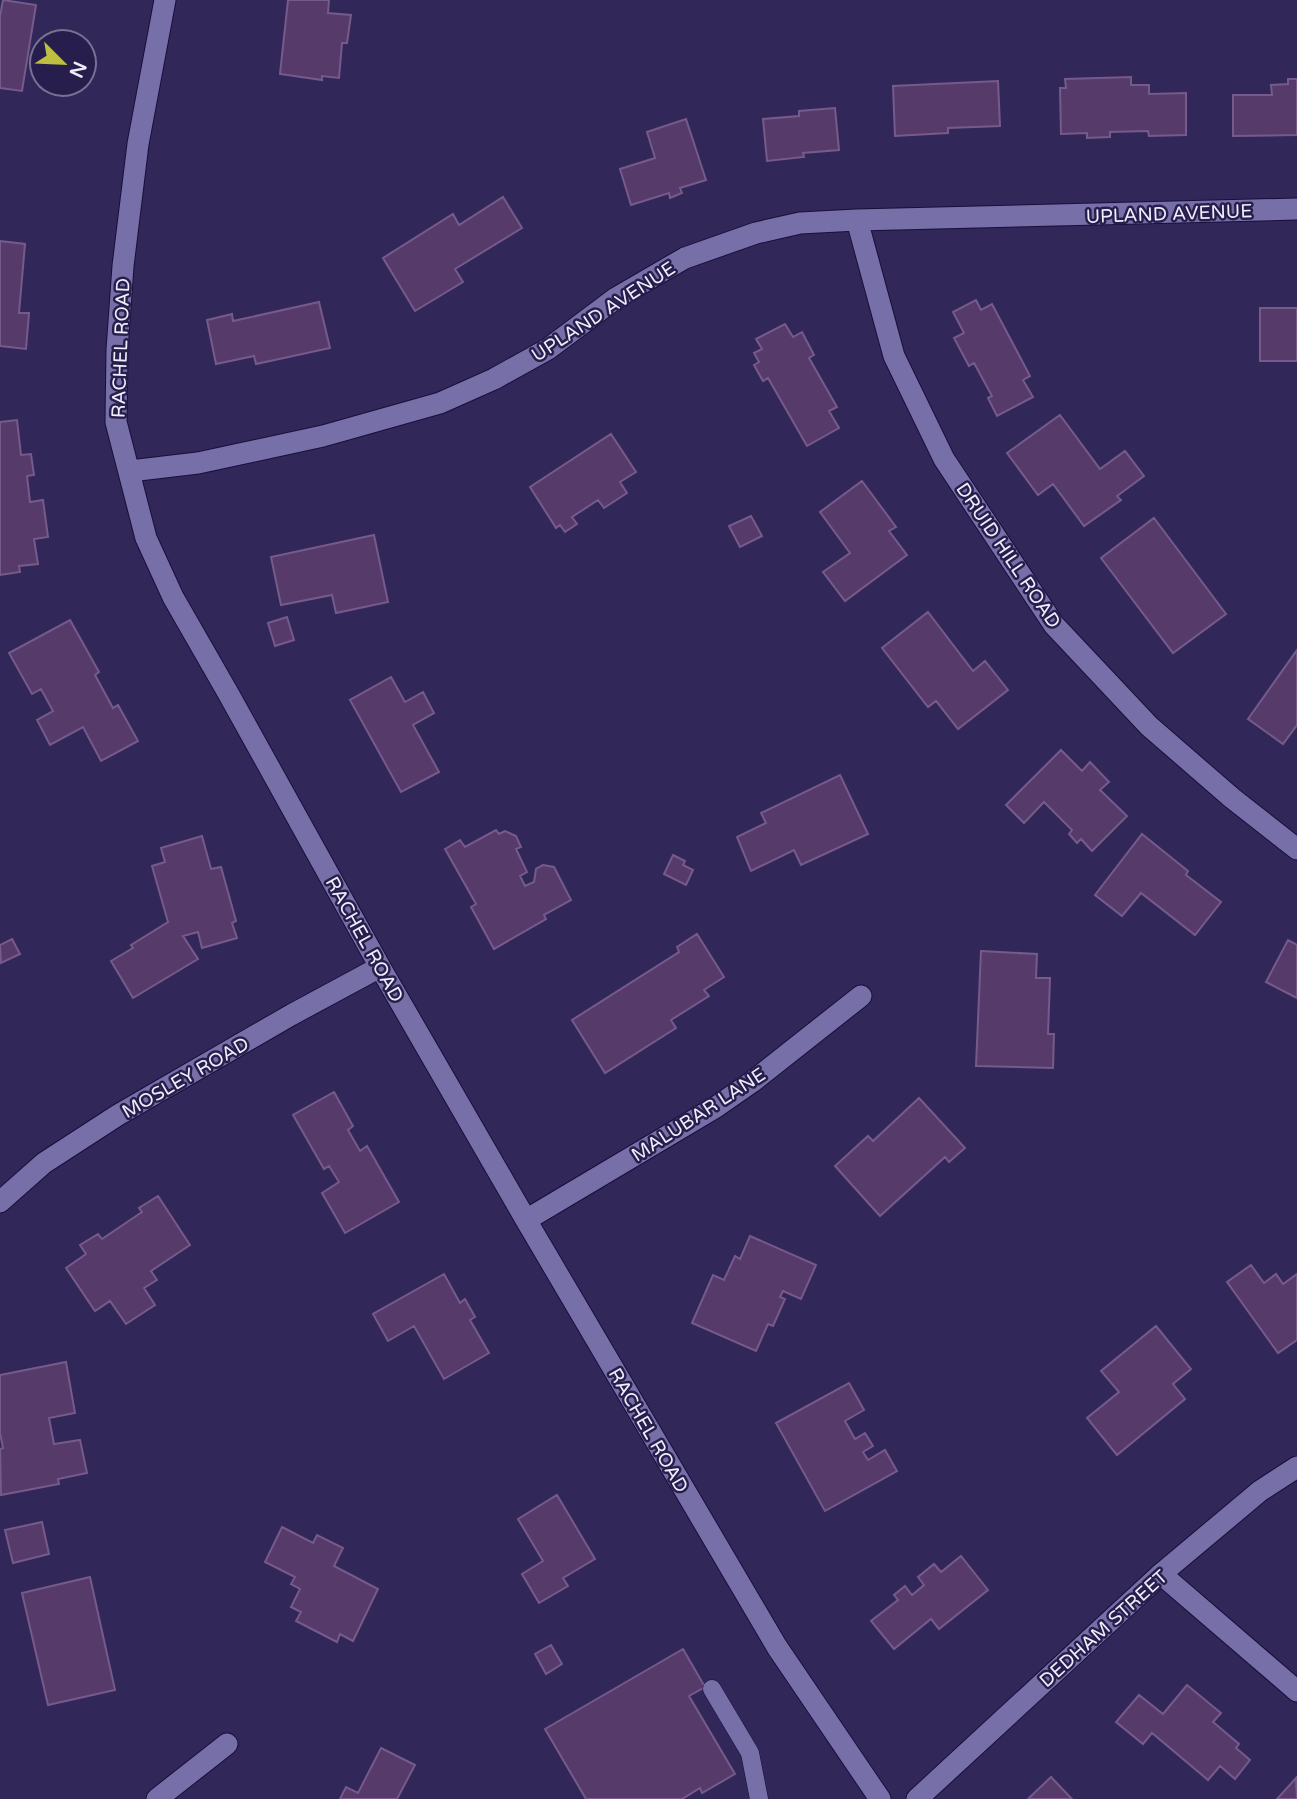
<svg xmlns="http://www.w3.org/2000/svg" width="1297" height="1799" font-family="'Varela Round',sans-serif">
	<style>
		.building { fill: #563b6a; stroke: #765a8c; stroke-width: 2 }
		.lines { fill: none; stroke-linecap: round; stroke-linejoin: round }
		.lane-casing { stroke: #1a0e3c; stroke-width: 19 }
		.street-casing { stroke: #1a0e3c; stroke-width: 23 }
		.secondary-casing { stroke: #1a0e3c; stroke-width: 23 }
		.lane { stroke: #776fa7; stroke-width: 18 }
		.street { stroke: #776fa7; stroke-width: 21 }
		.secondary { stroke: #776fa7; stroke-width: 21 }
		.labels { text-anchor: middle; stroke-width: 5; stroke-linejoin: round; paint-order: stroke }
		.street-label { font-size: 19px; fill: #eeedfa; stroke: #281e4d }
	</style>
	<rect width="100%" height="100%" fill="#312859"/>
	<path class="building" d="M3 0 36 5 22 91 0 88V16Z
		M288 0H329L328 13 351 15 347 43H342L339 78 322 76V80L280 74Z
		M1131 77V85H1149V94L1186 93V135L1149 136 1148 131 1110 132V137L1087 138V133L1061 134 1060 88H1066L1065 79Z
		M1288 79H1297V135L1233 136V95H1272L1271 85 1288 84Z
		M998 81 1000 126 948 128V133L895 136 893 86Z
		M835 108 839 150 803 153 804 157 767 161 763 119 799 116V111Z
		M686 119 706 180 680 188 682 193 670 198 669 193 631 205 620 169 655 158 647 132Z
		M503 197 522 228 455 269 463 282 415 311 383 258 453 214 459 225Z
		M0 241 25 244 19 313H29L26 349 0 346Z
		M976 300 981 310 992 304 1030 376 1023 380 1033 397 997 416 988 398 992 396 974 363 969 366 954 338 964 333 953 312Z
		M319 302 330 348 256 364 254 356 216 364 207 320 232 314 233 321Z
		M1260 308H1297V361H1260Z
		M785 324 793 337 802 332 814 355 809 358 837 407 829 411 839 428 807 446 768 378 763 381 754 365 759 362 754 353 762 349 756 339Z
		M1060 415 1100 469 1125 451 1144 476 1117 496 1121 500 1084 526 1053 484 1038 495 1007 453Z
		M17 420 21 455 31 454 34 475 27 476 30 502 43 500 48 537 34 539 38 564 19 566 20 572 0 575V422Z
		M611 434 636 472 620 482 627 493 604 508 598 500 572 517 577 524 565 532 560 525 556 528 530 487Z
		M862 481 896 527 889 531 907 555 845 601 823 572 850 553 820 512Z
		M751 516 762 536 740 547 729 526Z
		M1154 518 1226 614 1173 653 1101 558Z
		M374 535 388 602 336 613 332 595 281 605 271 557Z
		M928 612 973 671 985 661 1008 690 958 729 936 701 928 707 882 648Z
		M287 617 294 640 275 646 268 623Z
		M70 620 99 672 95 675 113 708 118 705 138 741 101 761 83 727 50 745 37 720 53 711 41 689 32 694 9 653Z
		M1297 650V725L1283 744 1248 719Z
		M391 677 405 702 423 692 434 713 413 725 439 772 401 792 350 700Z
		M1061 750 1082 771 1090 762 1109 782 1100 790 1127 816 1092 851 1081 839 1077 843 1069 834 1072 830 1044 802 1024 823 1006 805Z
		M840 775 868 834 801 865 794 850 751 871 737 837 766 823 761 813Z
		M496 830 499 834 505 831 516 836 521 847 516 849 527 872 520 876 525 886 534 882 536 869 543 865 554 867 571 900 544 915 546 919 494 949 471 907 476 904 445 849 460 840 465 847Z
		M1142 834 1188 871 1186 875 1221 902 1195 935 1141 893 1122 916 1095 895Z
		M202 836 211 869 221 867 236 921 232 923 237 938 202 948 198 932 183 936 198 959 133 998 111 961 133 948 131 945 168 922 152 866 165 862 161 848Z
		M673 855 685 861 683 865 693 870 686 885 664 874Z
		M697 934 724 977 704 990 709 996 671 1020 676 1028 605 1073 572 1020 679 952 677 947Z
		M12 939 20 954 1 963 0 945Z
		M1288 940 1297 945V998L1266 982Z
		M981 951 1037 954 1036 978H1050L1048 1034H1054L1053 1068 976 1066Z
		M334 1092 353 1126 348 1130 360 1151 367 1146 399 1202 345 1233 322 1193 339 1182 329 1166 324 1169 293 1115Z
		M919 1098 965 1148 949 1162 945 1157 880 1216 835 1166 868 1136 873 1141Z
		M158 1196 190 1245 151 1271 157 1280 144 1288 155 1305 126 1324 110 1301 95 1311 66 1268 86 1254 80 1245 98 1234 102 1239 142 1212 139 1208Z
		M750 1236 816 1265 801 1299 783 1291 780 1297 785 1299 773 1326 768 1324 756 1351 692 1323 713 1275 724 1280 735 1256 740 1259Z
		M1251 1265 1264 1283 1276 1274 1283 1284 1297 1274V1340L1278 1353 1227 1282Z
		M444 1274 460 1303 465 1299 475 1317 470 1320 489 1353 444 1379 414 1326 388 1341 373 1314Z
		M1156 1326 1191 1369 1173 1384 1185 1399 1117 1455 1087 1418 1119 1392 1101 1371Z
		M66 1362 75 1413 49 1418 54 1444 80 1440 87 1473 58 1479 59 1484 1 1495 0 1449 3 1448 0 1433V1375Z
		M849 1383 864 1410 845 1421 855 1439 865 1433 873 1446 863 1452 868 1460 885 1450 897 1471 825 1511 776 1423Z
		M557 1495 595 1559 563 1578 568 1586 539 1603 522 1574 543 1561 518 1519Z
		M42 1522 49 1554 13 1563 5 1530Z
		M282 1527 313 1543 317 1535 343 1548 334 1566 378 1589 353 1641 340 1634 337 1642 296 1621 301 1612 291 1607 300 1589 291 1584 295 1577 265 1562Z
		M961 1556 988 1590 939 1629 931 1619 894 1649 871 1621 898 1600 894 1595 905 1586 912 1595 924 1585 918 1577 934 1564 941 1572Z
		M90 1577 115 1690 48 1705 22 1593Z
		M551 1645 562 1664 546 1674 535 1654Z
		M683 1649 705 1687 689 1696 735 1774 702 1793 700 1788 682 1799H586L545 1729Z
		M1187 1685 1221 1713 1213 1722 1239 1744 1236 1748 1250 1760 1235 1779 1220 1766 1208 1780 1152 1733 1143 1744 1116 1722 1139 1695 1163 1714Z
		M381 1748 415 1765 397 1799H340L346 1787 358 1793Z
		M1051 1777 1072 1799H1028Z
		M1296 1778 1297 1799H1277Z"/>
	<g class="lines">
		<defs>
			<path id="lane" d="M712 1689 750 1753 759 1799"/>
			<path id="street" d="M165 0 138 144 123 266 117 350 116 422 146 538 173 597 228 693 380 967 526 1220 777 1647 880 1799
				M857 220 894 356 944 459 1054 625 1149 726 1232 798 1297 849
				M130 471 198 463 323 436 440 403 494 379 548 349 616 298 685 258 756 233 800 223 857 220 1297 209
				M0 1202 44 1163 118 1115 291 1015 380 967
				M526 1220 716 1107 752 1082 861 996
				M1161 1574 1297 1691
				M157 1799 227 1744"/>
			<path id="secondary" d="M917 1799 1161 1574 1260 1491 1297 1467"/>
		</defs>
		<use href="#lane" class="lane-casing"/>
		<use href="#street" class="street-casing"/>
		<use href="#secondary" class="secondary-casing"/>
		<use href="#lane" class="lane"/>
		<use href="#street" class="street"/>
		<use href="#secondary" class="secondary"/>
	</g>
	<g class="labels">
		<g class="street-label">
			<text transform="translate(1169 213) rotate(-2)" y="7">UPLAND AVENUE</text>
			<text transform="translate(603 311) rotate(-33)" y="7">UPLAND AVENUE</text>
			<text transform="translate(120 348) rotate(-88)" y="7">RACHEL ROAD</text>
			<text transform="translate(1009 555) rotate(56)" y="7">DRUID HILL ROAD</text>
			<text transform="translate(365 939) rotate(61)" y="7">RACHEL ROAD</text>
			<text transform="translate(185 1077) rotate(-30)" y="7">MOSLEY ROAD</text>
			<text transform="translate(698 1114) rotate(-33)" y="7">MALUBAR LANE</text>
			<text transform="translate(649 1430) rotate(60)" y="7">RACHEL ROAD</text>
			<text transform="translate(1103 1628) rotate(-42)" y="7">DEDHAM STREET</text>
		</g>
	</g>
	<g transform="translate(63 63) rotate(114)"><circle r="33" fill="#281e4d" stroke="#777192" stroke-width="2"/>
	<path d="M0-5L12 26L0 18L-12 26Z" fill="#bebf42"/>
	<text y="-10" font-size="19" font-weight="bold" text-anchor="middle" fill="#eeedfa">N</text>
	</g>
</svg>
